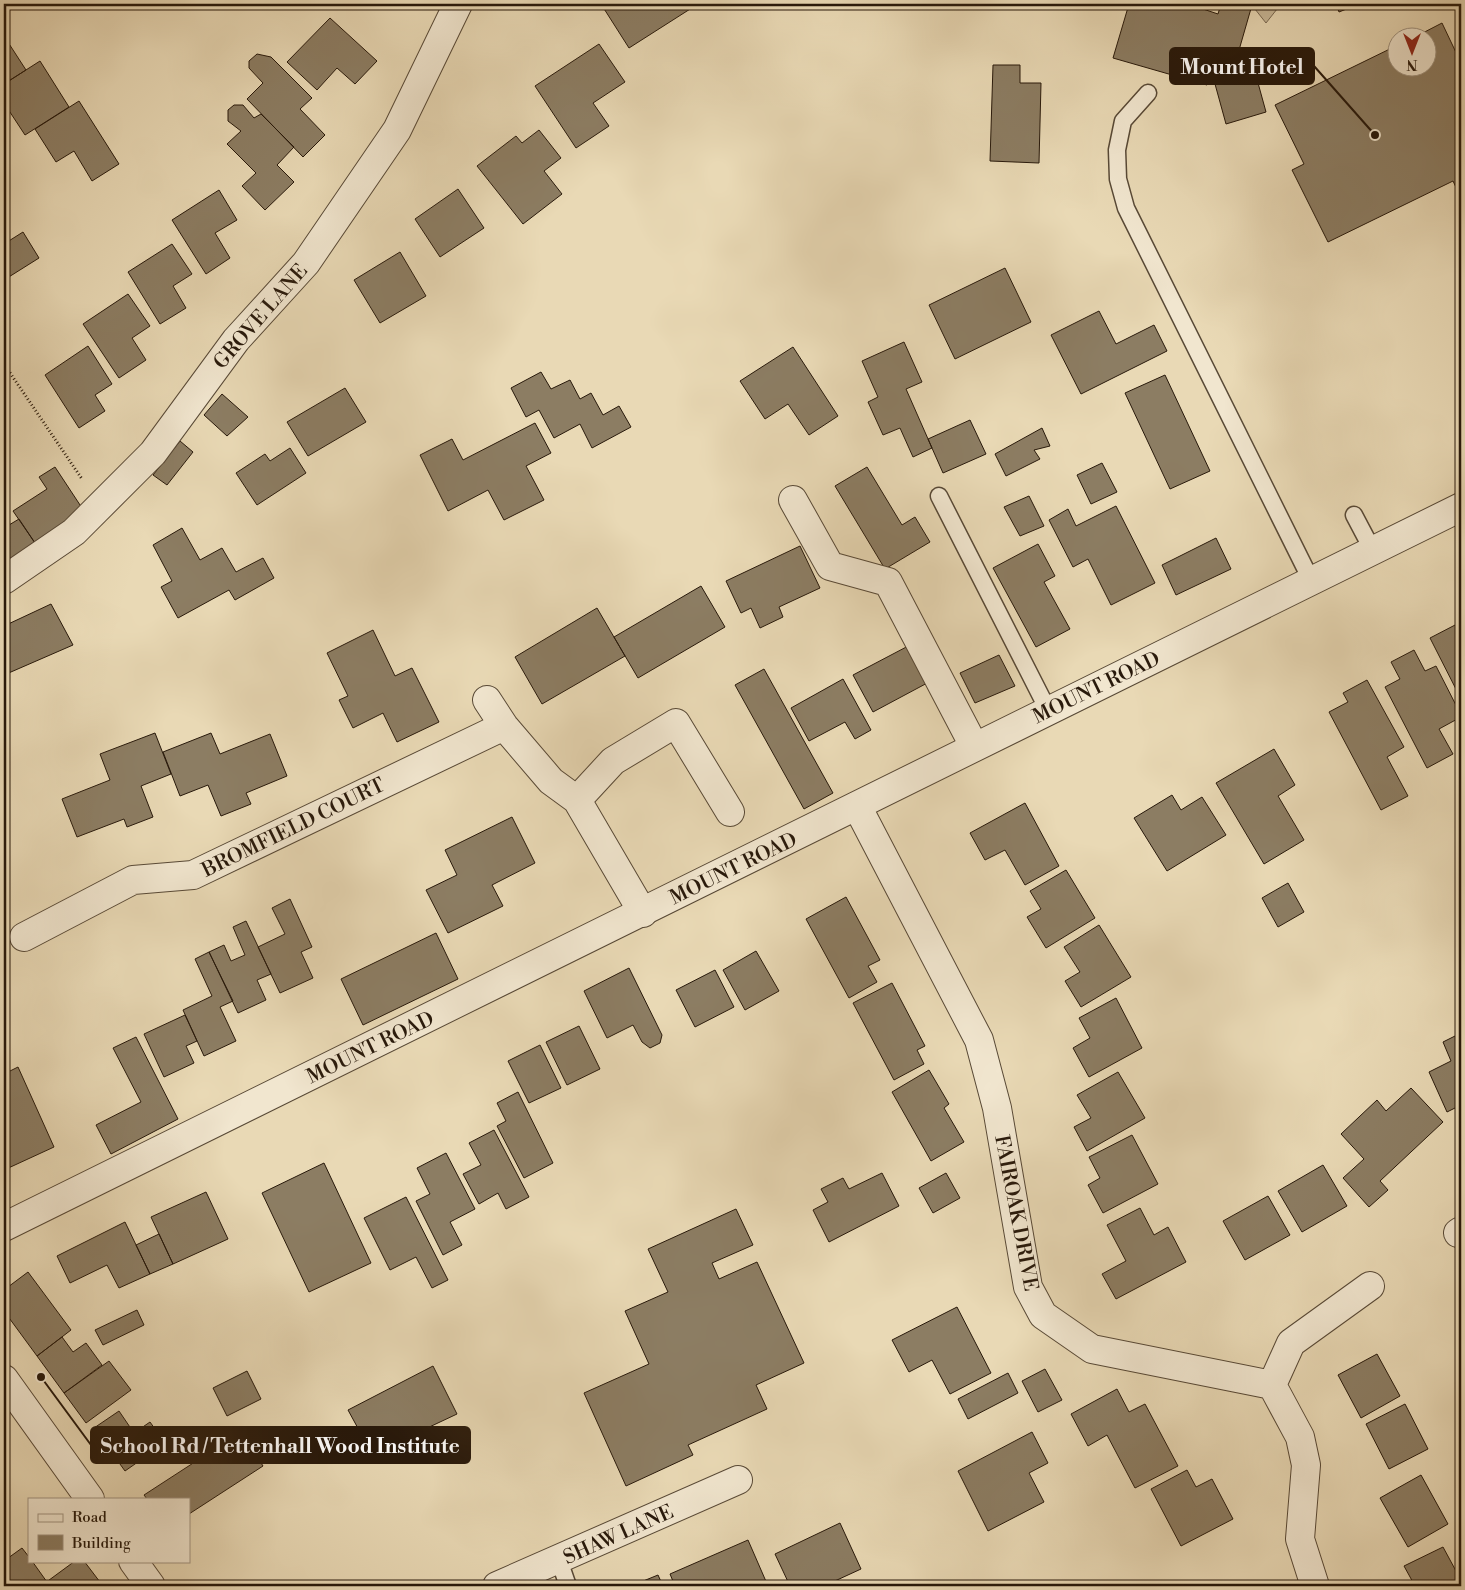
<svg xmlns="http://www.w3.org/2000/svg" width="1465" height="1590" font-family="'Libre Bodoni',serif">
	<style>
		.forest { fill: url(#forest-firs); stroke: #786852 }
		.building { fill: #8c7d63; stroke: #28190b }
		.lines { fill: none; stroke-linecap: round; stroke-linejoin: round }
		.service-casing { stroke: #584936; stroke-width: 19 }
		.minor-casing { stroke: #584936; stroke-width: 30 }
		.tertiary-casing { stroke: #584936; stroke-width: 30 }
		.path { stroke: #28190b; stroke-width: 3; stroke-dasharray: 1 2.5; stroke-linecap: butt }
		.service { stroke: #f1e6cf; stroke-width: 16 }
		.minor { stroke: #f1e6cf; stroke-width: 28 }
		.tertiary { stroke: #f1e6cf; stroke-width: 28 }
		.labels { text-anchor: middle; stroke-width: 4; stroke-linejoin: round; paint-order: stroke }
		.street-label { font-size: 20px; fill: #28190b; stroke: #f1e6cf }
		.leader { fill: none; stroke: #28190b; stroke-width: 2 }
		.callout-dot { fill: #28190b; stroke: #f1e6cf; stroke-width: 2 }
		.callout { fill: #28190b; stroke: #28190b; stroke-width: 2 }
		.callout-label { font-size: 21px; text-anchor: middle; font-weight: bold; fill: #fff }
	</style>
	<defs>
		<pattern id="forest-firs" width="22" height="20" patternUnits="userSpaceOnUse" patternTransform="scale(1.25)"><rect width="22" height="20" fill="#c8b898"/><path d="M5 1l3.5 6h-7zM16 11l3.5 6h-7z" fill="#ac9e82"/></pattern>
	</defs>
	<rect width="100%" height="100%" fill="#e9d9b5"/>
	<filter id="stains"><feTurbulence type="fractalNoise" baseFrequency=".004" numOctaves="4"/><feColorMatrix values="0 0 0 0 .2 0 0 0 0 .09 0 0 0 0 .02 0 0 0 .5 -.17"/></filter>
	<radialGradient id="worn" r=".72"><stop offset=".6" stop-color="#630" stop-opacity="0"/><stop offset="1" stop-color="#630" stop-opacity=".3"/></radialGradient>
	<path class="forest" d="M1251 4H1281L1266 23Z"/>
	<path class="building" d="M601 4H698L629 48Z
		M1129 4H1198L1197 7 1218 14 1221 4 1252 5 1235 64 1215 58 1207 85 1113 58Z
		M1336 4H1359L1339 12Z
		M330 18 377 61 355 84 337 68 317 90 287 62Z
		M1442 23 1461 63V198L1453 181 1328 242 1292 170 1304 164 1275 105 1398 45V68H1428V38H1413Z
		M4 36 26 70 4 84Z
		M599 44 625 82 593 103 609 126 576 148 535 86Z
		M257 54 271 57 312 98 300 109 325 135 303 157 247 99 263 83 249 68V61Z
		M40 61 69 107 25 135 4 103V84Z
		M993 65H1020V83H1041L1039 163 990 161Z
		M1255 72 1266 112 1226 124 1215 84Z
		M79 101 119 164 92 181 74 151 56 162 35 129Z
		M234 105H243L254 118 261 114 294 147 277 165 294 182 265 210 242 186 256 173 227 144 241 131 228 121V110Z
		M539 130 561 158 544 171 562 194 523 224 477 166 516 136 522 143Z
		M458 189 484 228 440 257 415 219Z
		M219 190 237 220 215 233 230 258 206 274 172 220Z
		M23 232 39 258 4 280V244Z
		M172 244 192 274 173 286 186 308 160 324 128 272Z
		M400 252 426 296 380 323 354 280Z
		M1005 268 1031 322 955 359 929 305Z
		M128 294 150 326 132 338 146 360 119 378 83 324Z
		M1099 311 1116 344 1154 325 1167 351 1081 394 1051 335Z
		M904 342 922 382 906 389 932 448 913 457 900 428 883 435 868 402 878 397 862 361Z
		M88 346 112 384 95 395 105 411 79 428 45 375Z
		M793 347 838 416 809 435 788 404 765 419 740 381Z
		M541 372 551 389 570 380 580 399 591 393 603 415 619 406 631 427 592 448 580 424 554 438 539 410 526 417 511 388Z
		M1165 375 1210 471 1170 489 1125 393Z
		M345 388 366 422 308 456 287 422Z
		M222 394 248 417 227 436 204 415Z
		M970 420 986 454 943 473 928 439Z
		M535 423 551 453 526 466 544 500 504 520 488 490 448 511 420 455 452 439 463 460Z
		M1042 428 1050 446 1034 450 1040 459 1006 476 995 454Z
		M180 441 193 452 167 485 153 475Z
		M290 448 306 473 257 505 236 473 265 454 270 461Z
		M1102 463 1117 492 1091 504 1077 475Z
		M55 467 84 511 35 543 13 511 47 489 39 477Z
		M867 467 902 525 915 517 930 542 885 569 835 486Z
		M1029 496 1044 526 1020 536 1004 507Z
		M1116 506 1155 583 1111 605 1088 559 1073 567 1049 520 1068 509 1076 526Z
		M19 519 35 543 4 564V528Z
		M182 528 200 560 222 548 236 572 263 558 274 578 235 600 229 590 178 618 161 587 172 581 153 545Z
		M1216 538 1231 569 1176 595 1162 565Z
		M1038 544 1055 576 1044 582 1070 629 1036 647 993 568Z
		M800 546 820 588 779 607 783 617 760 628 751 608 741 613 726 581Z
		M701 586 725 627 638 678 614 637Z
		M51 604 73 645 4 675V626Z
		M597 608 625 656 542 704 515 657Z
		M1457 624 1461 630V699L1430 638Z
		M373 630 395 676 412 668 439 722 397 742 383 713 353 728 339 700 348 696 327 653Z
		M912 644 931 681 873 712 853 675Z
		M1414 650 1425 671 1436 666 1461 715V717L1439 729 1453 754 1427 768 1385 687 1400 679 1391 662Z
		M999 655 1015 686 975 703 960 673Z
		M764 669 833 793 804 809 735 685Z
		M843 679 871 730 855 739 845 722 809 741 791 708Z
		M1367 680 1404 747 1387 757 1408 796 1381 810 1329 712 1348 702 1343 693Z
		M155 733 171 774 141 786 153 817 127 827 124 819 77 837 62 799 110 780 100 754Z
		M211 733 220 754 270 734 287 776 246 793 251 804 221 816 208 785 180 796 163 752Z
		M1274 749 1295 785 1278 796 1304 840 1264 864 1216 783Z
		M1172 795 1181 810 1202 797 1226 835 1167 871 1134 818Z
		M1025 803 1059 866 1025 885 1005 850 985 860 970 833Z
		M512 817 535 863 492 885 503 906 448 933 426 890 457 875 445 850Z
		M1066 870 1095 918 1046 948 1027 917 1041 909 1030 891Z
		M1288 883 1304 912 1278 927 1262 898Z
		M846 897 880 960 868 966 877 982 849 998 806 919Z
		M290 899 312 947 301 952 313 978 280 993 258 947 285 934 272 908Z
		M246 921 271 974 257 980 266 1000 238 1013 209 952 224 945 231 961 245 955 233 927Z
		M1099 925 1131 977 1081 1007 1065 981 1080 972 1064 947Z
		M436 933 458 979 363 1025 341 979Z
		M756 951 779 991 745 1010 723 970Z
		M209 952 233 1001 220 1007 236 1041 204 1056 183 1010 212 996 195 959Z
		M629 968 662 1035 660 1043 650 1048 642 1042 633 1025 607 1038 584 991Z
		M715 970 734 1007 695 1027 676 990Z
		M892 983 925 1046 917 1050 924 1064 894 1080 853 1003Z
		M1116 998 1142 1048 1089 1077 1073 1048 1090 1038 1079 1018Z
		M185 1015 197 1041 186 1046 194 1063 164 1077 144 1034Z
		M579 1026 600 1069 567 1085 546 1042Z
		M1461 1033V1105L1447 1112 1429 1072 1451 1061 1443 1042Z
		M136 1037 178 1119 111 1154 96 1125 141 1102 113 1048Z
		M540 1045 561 1088 529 1103 508 1061Z
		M18 1067 54 1147 4 1170V1074Z
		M929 1070 949 1104 944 1108 964 1142 931 1161 892 1092Z
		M1118 1072 1145 1118 1087 1151 1074 1127 1091 1118 1077 1095Z
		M1411 1088 1443 1122 1380 1181 1388 1190 1369 1207 1343 1178 1364 1159 1341 1134 1377 1100 1386 1111Z
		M518 1092 553 1163 524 1178 497 1126 506 1121 497 1103Z
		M494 1130 529 1197 506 1209 498 1193 479 1204 463 1174 481 1165 469 1143Z
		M1132 1135 1158 1184 1103 1213 1088 1185 1100 1178 1089 1157Z
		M446 1153 475 1209 450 1222 462 1245 443 1255 416 1201 430 1194 417 1168Z
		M324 1163 371 1263 309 1292 262 1193Z
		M1323 1165 1347 1206 1302 1232 1278 1191Z
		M882 1173 899 1206 829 1242 813 1210 828 1202 821 1189 843 1178 849 1189Z
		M946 1173 960 1198 933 1213 919 1188Z
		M206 1192 228 1239 173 1264 151 1217Z
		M1268 1196 1290 1235 1245 1260 1223 1221Z
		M406 1197 448 1280 432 1288 416 1257 390 1270 364 1218Z
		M1140 1208 1154 1235 1168 1227 1186 1262 1116 1299 1102 1274 1126 1261 1107 1225Z
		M736 1209 753 1245 712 1263 719 1279 757 1262 804 1363 756 1385 767 1409 688 1445 693 1455 626 1486 584 1393 649 1364 625 1311 668 1292 648 1249Z
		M125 1222 150 1274 119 1288 107 1265 70 1283 57 1256Z
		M159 1234 173 1264 150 1274 136 1245Z
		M28 1272 71 1330 37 1356 4 1311V1290Z
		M957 1307 991 1373 950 1394 932 1360 909 1372 892 1340Z
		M137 1310 144 1325 103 1345 95 1330Z
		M62 1337 73 1352 86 1343 102 1365 64 1393 37 1356Z
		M1377 1354 1400 1396 1361 1418 1338 1375Z
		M109 1361 131 1390 86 1423 64 1393Z
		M433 1366 457 1414 372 1454 348 1410Z
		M1045 1369 1062 1400 1038 1412 1022 1381Z
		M247 1371 261 1399 227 1416 213 1388Z
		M1008 1373 1018 1393 968 1419 958 1399Z
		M1117 1389 1129 1412 1145 1404 1178 1466 1135 1488 1107 1435 1088 1446 1071 1414Z
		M1405 1404 1428 1449 1389 1469 1366 1424Z
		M119 1411 134 1433 150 1422 165 1443 125 1471 94 1428Z
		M241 1432 263 1466 189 1514V1499H147L144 1495Z
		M1032 1432 1048 1463 1029 1473 1044 1502 988 1531 958 1471Z
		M1187 1470 1196 1487 1212 1479 1233 1519 1181 1546 1151 1489Z
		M1421 1475 1448 1524 1408 1547 1380 1498Z
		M840 1523 861 1569 824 1586H790L775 1554Z
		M748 1540 768 1586H675L670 1574Z
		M1443 1547 1456 1571 1461 1568V1586H1415L1404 1566Z
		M22 1548 29 1557V1561H32L47 1582 41 1586H4V1561Z
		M75 1561H84L103 1586H41Z
		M658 1575 663 1586H631Z"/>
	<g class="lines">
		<defs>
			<path id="service" d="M1148 93 1123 121 1117 150 1118 179 1126 208 1312 582
				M939 496 1048 710
				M1354 515 1373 551
				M559 1560 568 1586"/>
			<path id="minor" d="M793 500 830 566 888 582 974 746
				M4 580 74 532 153 453 236 340 306 263 397 130 458 4
				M487 700 504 726 551 781 577 800 643 913
				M577 800 613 761 676 723 730 812
				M857 806 979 1040 997 1108 1028 1287 1043 1315 1092 1349 1272 1385 1300 1437 1306 1465 1300 1539 1315 1586
				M24 937 133 880 193 875 504 726
				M1458 1233 1461 1231
				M4 1379 90 1499
				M1272 1385 1291 1343 1370 1286
				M133 1561 151 1586
				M497 1586 738 1480"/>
			<path id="tertiary" d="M4 1227 1461 507"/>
		</defs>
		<use href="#service" class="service-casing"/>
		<use href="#minor" class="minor-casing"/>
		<use href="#tertiary" class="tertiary-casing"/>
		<path class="path" d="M4 364 82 479"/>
		<use href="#service" class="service"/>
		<use href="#minor" class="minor"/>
		<use href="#tertiary" class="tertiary"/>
	</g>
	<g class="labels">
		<g class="street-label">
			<text transform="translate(260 316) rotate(-49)" y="7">GROVE LANE</text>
			<text transform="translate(1096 687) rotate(-26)" y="7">MOUNT ROAD</text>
			<text transform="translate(293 827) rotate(-26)" y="7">BROMFIELD COURT</text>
			<text transform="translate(733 868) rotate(-26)" y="7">MOUNT ROAD</text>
			<text transform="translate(370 1047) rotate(-26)" y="7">MOUNT ROAD</text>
			<text transform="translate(1017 1213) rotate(79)" y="7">FAIROAK DRIVE</text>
			<text transform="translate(618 1534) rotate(-24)" y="7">SHAW LANE</text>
		</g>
	</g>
	<path class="leader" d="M1375 135L1314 66M41 1377L91 1445"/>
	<g class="callout-dot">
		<circle cx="1375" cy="135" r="5"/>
		<circle cx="41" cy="1377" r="5"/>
	</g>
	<g class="callout">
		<rect x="1170" y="48" width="144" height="36" rx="5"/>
		<rect x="91" y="1427" width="379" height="36" rx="5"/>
	</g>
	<g class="callout-label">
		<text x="1242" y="74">Mount Hotel</text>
		<text x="280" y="1453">School Rd / Tettenhall Wood Institute</text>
	</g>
	<rect width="1465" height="1590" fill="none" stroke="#e9d9b5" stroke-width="20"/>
	<rect x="5" y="5" width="1455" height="1580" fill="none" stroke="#28190b" stroke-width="2.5"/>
	<rect x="10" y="10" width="1445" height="1570" fill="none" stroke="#28190b"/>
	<rect x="28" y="1498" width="162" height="65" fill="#f1e6cf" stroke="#a19481"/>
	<rect x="38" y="1514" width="25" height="8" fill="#f1e6cf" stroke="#a19481"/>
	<text x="72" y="1522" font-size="15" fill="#28190b">Road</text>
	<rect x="38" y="1535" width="25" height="15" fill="#8c7d63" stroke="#a19481"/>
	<text x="72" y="1548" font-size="15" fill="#28190b">Building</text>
	<g transform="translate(1412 52) rotate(180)"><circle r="24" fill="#f1e6cf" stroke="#a19481"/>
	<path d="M0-4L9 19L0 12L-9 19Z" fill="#8f2418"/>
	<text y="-8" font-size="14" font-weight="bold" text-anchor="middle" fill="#28190b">N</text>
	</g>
	<rect width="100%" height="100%" filter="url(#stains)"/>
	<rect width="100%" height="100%" fill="url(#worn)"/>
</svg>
